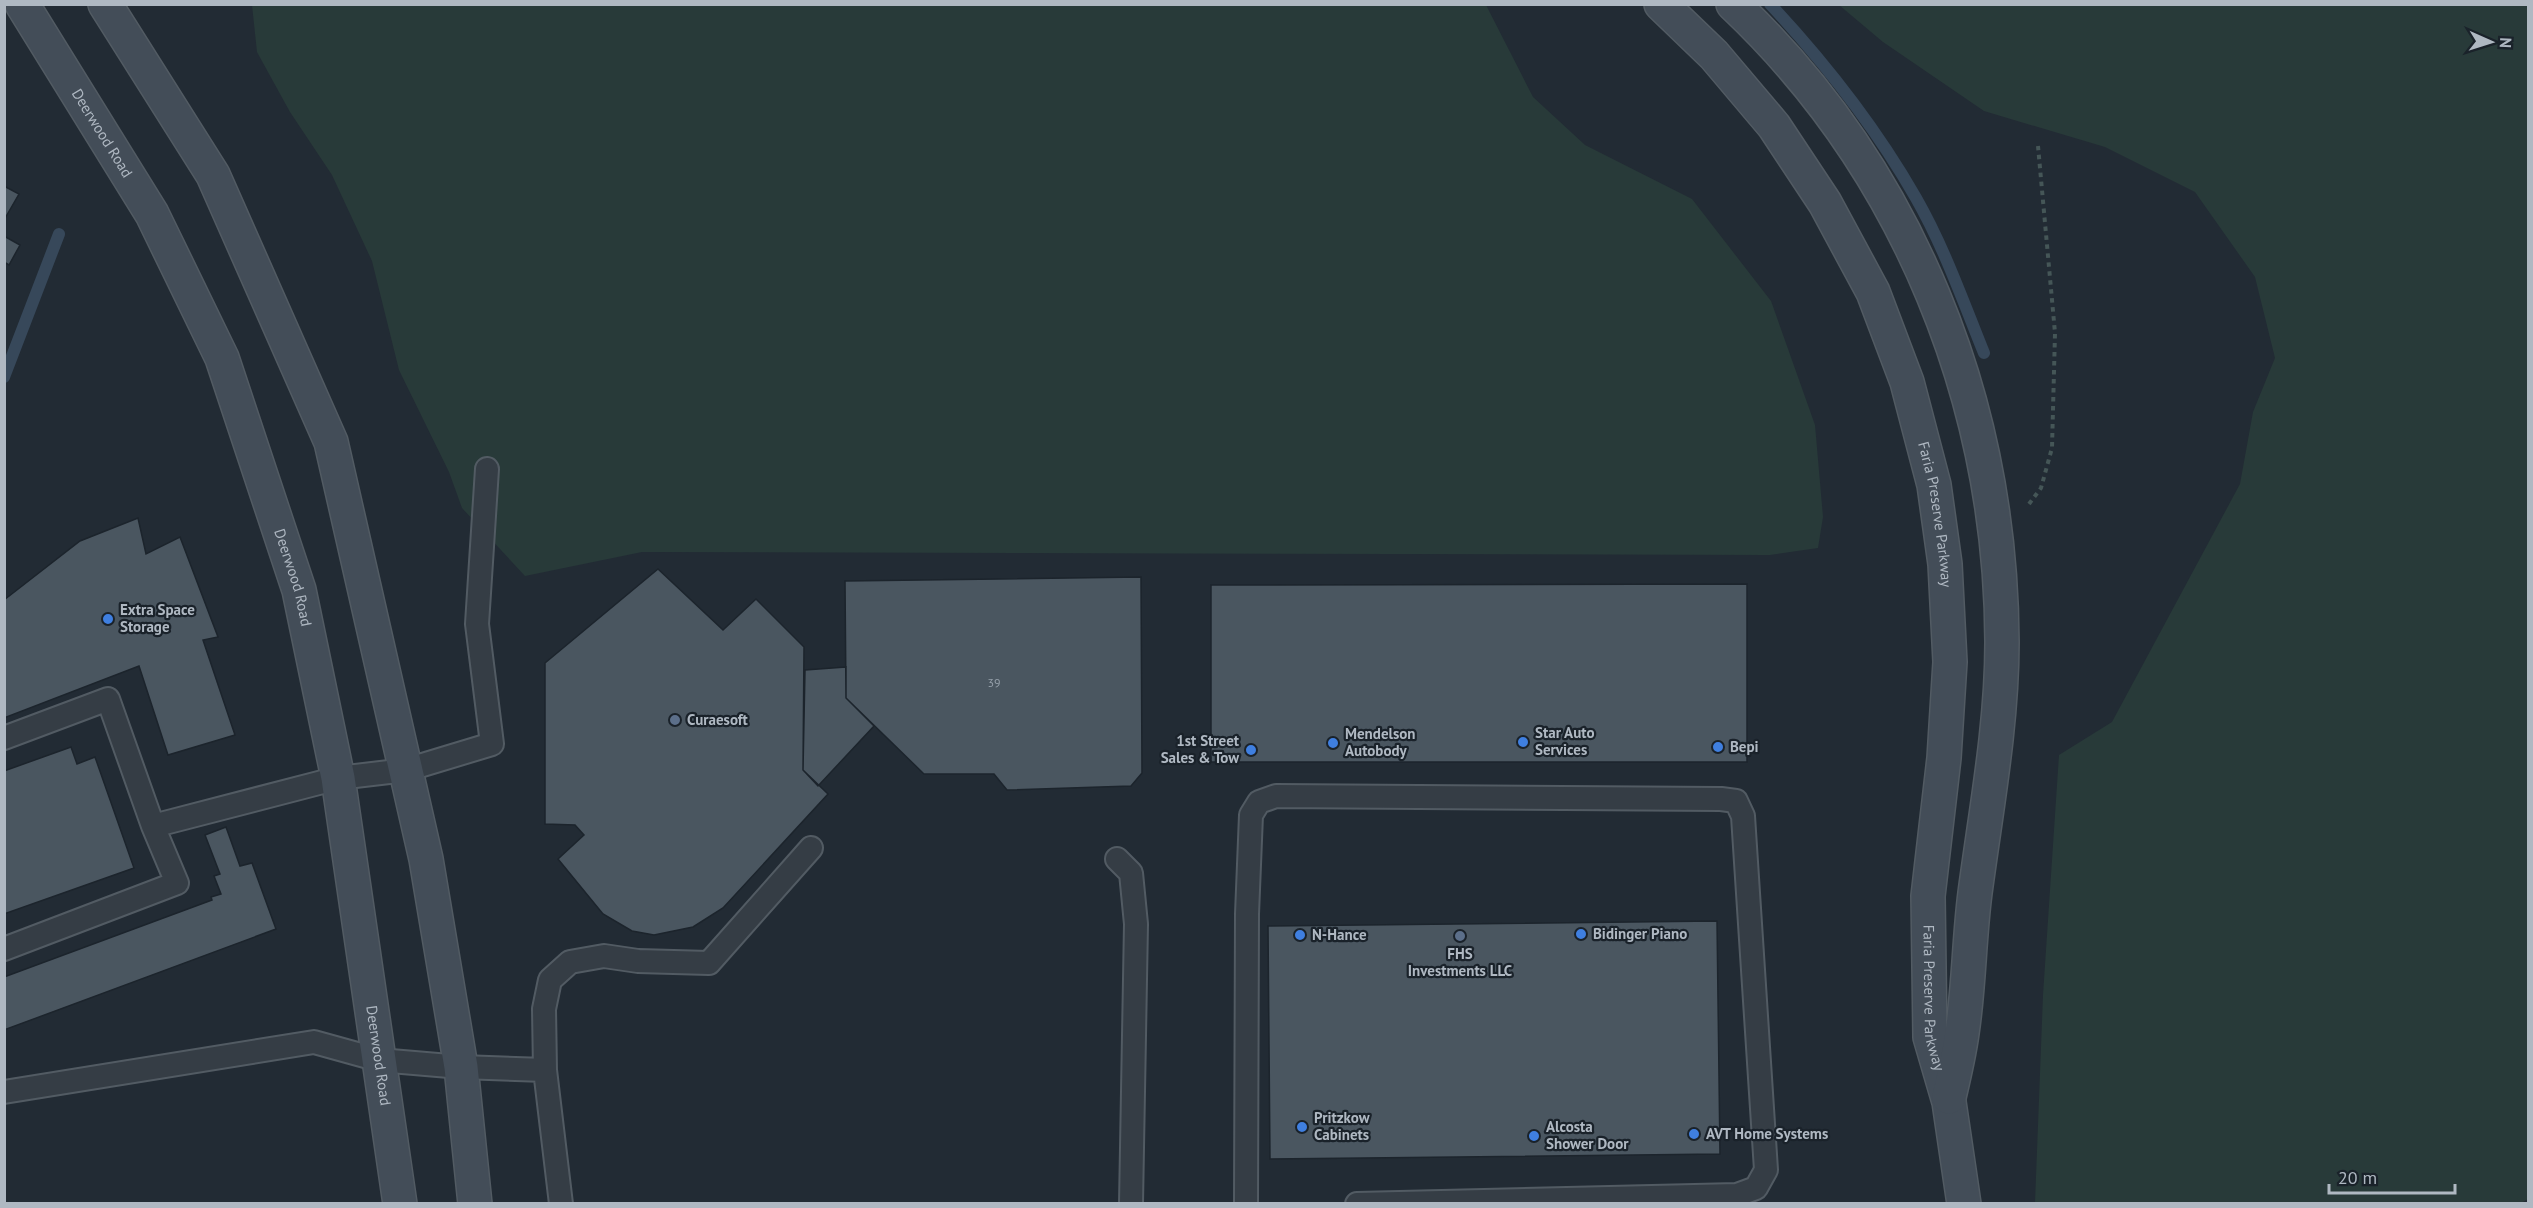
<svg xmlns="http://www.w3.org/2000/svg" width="2533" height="1208" font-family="'PT Sans',sans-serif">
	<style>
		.green { fill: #283a39 }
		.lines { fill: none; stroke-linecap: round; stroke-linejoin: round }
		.stream { stroke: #37485a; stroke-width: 12 }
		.building { fill: #4a5660; stroke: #1c242c; stroke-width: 1.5 }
		.lane-casing { stroke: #525b63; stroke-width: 26 }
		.secondary-casing { stroke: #525b63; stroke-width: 36 }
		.path { stroke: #455657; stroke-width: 4; stroke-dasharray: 4.5 4.5; stroke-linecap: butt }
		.lane { stroke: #353d45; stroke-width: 22 }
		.secondary { stroke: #434d58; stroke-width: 33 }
		.shop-dot { fill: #3f7fe0; stroke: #1a222a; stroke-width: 2 }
		.service-dot { fill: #5c6f8a; stroke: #1a222a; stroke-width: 2 }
		.labels { text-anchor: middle; stroke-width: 4.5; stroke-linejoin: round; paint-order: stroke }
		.number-label { font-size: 12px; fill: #96a0aa }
		.street-label { font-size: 15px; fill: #afb8c2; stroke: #1a222a }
		.poi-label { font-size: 15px; font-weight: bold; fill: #afb8c2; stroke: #1a222a; text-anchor: start }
	</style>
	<rect width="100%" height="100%" fill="#222b34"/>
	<path class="green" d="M252 5H1486L1533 97 1585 145 1692 199 1771 301 1815 425 1823 517 1818 548 1770 555 642 552 525 576 462 508 449 472 399 370 372 261 332 175 290 112 257 52Z
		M1839 5H2528V1199L2519 1204 2035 1203 2043 995 2059 755 2112 722 2240 484 2253 412 2275 358 2255 277 2195 192 2105 147 1984 111 1883 42Z"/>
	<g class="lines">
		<path class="stream" d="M1770 4C1825 63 1876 128 1916 198 1944 247 1963 301 1984 353
			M4 377 59 234"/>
	</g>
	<path class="building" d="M4 186 19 194 4 220Z
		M4 236 20 245 9 265 4 262Z
		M138 518 146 554 180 537 218 637 203 640 235 735 168 755 139 666 4 718V600L80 541Z
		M658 569 723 630 756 599 804 647 803 770 828 794 723 908 693 927 654 935 632 931 603 914 558 859 584 835 575 825 545 824V663Z
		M1141 577 1142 773 1131 786 1007 790 994 774H924L846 698 845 581Z
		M1747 584V762H1211V585Z
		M846 667V698L874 726 818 786 803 770 805 670Z
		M71 747 77 764 95 757 134 868 4 914V771Z
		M226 827 240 866 252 863 276 929 4 1030V977L212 900 211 897 221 894 214 876 220 874 205 835Z
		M1717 921 1720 1154 1270 1159 1268 926Z"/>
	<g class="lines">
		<defs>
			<path id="lane" d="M4 738 108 699 153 826 177 883 4 949
				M153 826 338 778 406 770 492 744 477 624 487 469
				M1117 859 1131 873 1136 924 1135 979 1131 1204
				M4 1092 314 1042 379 1060 461 1067 545 1070
				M561 1204 545 1070 544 1009 550 980 570 962 604 956 638 961 709 963 811 848
				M1246 1204 1247 914 1251 815 1259 802 1276 796 1721 799 1736 801 1743 816 1766 1170 1756 1188 1737 1195 1357 1204"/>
			<g id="secondary">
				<path id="s1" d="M22 4 152 214 222 358 299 590 338 778 400 1204"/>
				<path d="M105 4 213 175 331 442 426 859 461 1067 475 1204"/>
				<path id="s2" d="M1661 4 1714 55 1774 126 1825 203 1873 292 1907 382 1934 485 1945 564 1950 662 1944 758 1928 896 1930 1037 1949 1102 1964 1204"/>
				<path d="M1733 4C1909 170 2001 402 2002 642 2002 726 1986 810 1975 893 1969 940 1969 987 1962 1033 1959 1055 1954 1076 1949 1097"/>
			</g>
		</defs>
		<use href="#lane" class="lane-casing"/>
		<use href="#secondary" class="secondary-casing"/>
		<path class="path" d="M2029 504 2041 488 2052 448 2055 333 2038 146"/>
		<use href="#lane" class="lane"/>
		<use href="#secondary" class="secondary"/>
	</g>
	<g class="shop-dot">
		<circle cx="108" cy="619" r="6"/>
		<circle cx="1523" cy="742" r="6"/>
		<circle cx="1333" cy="743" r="6"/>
		<circle cx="1718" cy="747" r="6"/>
		<circle cx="1251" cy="750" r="6"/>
		<circle cx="1581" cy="934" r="6"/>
		<circle cx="1300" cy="935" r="6"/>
		<circle cx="1302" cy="1127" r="6"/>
		<circle cx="1694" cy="1134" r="6"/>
		<circle cx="1534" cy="1136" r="6"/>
	</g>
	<g class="service-dot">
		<circle cx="675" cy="720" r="6"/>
		<circle cx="1460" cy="936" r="6"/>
	</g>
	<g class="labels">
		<g class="number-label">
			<text x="994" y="687">39</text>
		</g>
		<g class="street-label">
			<text dy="5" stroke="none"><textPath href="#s1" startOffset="152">Deerwood Road</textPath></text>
			<text dy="5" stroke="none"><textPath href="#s2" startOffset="592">Faria Preserve Parkway</textPath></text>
			<text dy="5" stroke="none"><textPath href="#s1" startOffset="638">Deerwood Road</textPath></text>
			<text dy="5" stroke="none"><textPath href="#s2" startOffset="1078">Faria Preserve Parkway</textPath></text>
			<text dy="5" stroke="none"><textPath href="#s1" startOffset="1124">Deerwood Road</textPath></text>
		</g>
		<g class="poi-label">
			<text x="120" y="615">Extra Space<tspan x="120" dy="17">Storage</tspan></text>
			<text x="687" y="725">Curaesoft</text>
			<text x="1535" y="738">Star Auto<tspan x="1535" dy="17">Services</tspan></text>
			<text x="1345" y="739">Mendelson<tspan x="1345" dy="17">Autobody</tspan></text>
			<text x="1239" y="746" text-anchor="end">1st Street<tspan x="1239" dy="17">Sales &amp; Tow</tspan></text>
			<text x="1730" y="752">Bepi</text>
			<text x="1593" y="939">Bidinger Piano</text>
			<text x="1312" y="940">N-Hance</text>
			<text x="1460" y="959" text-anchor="middle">FHS<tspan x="1460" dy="17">Investments LLC</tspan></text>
			<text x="1314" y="1123">Pritzkow<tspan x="1314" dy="17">Cabinets</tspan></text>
			<text x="1546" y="1132">Alcosta<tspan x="1546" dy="17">Shower Door</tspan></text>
			<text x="1706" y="1139">AVT Home Systems</text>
		</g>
	</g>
	<rect width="2533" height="1208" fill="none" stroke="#afb8c2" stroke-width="12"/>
	<g transform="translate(2491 42) rotate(93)" stroke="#1a222a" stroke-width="4.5" paint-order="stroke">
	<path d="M0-4.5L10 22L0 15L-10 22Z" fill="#afb8c2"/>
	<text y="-9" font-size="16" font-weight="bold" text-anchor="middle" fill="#afb8c2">N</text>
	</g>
	<path d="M2329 1184v9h126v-9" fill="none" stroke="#afb8c2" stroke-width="3"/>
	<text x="2338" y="1184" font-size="18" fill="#afb8c2" stroke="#1a222a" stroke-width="4.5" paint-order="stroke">20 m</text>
</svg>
